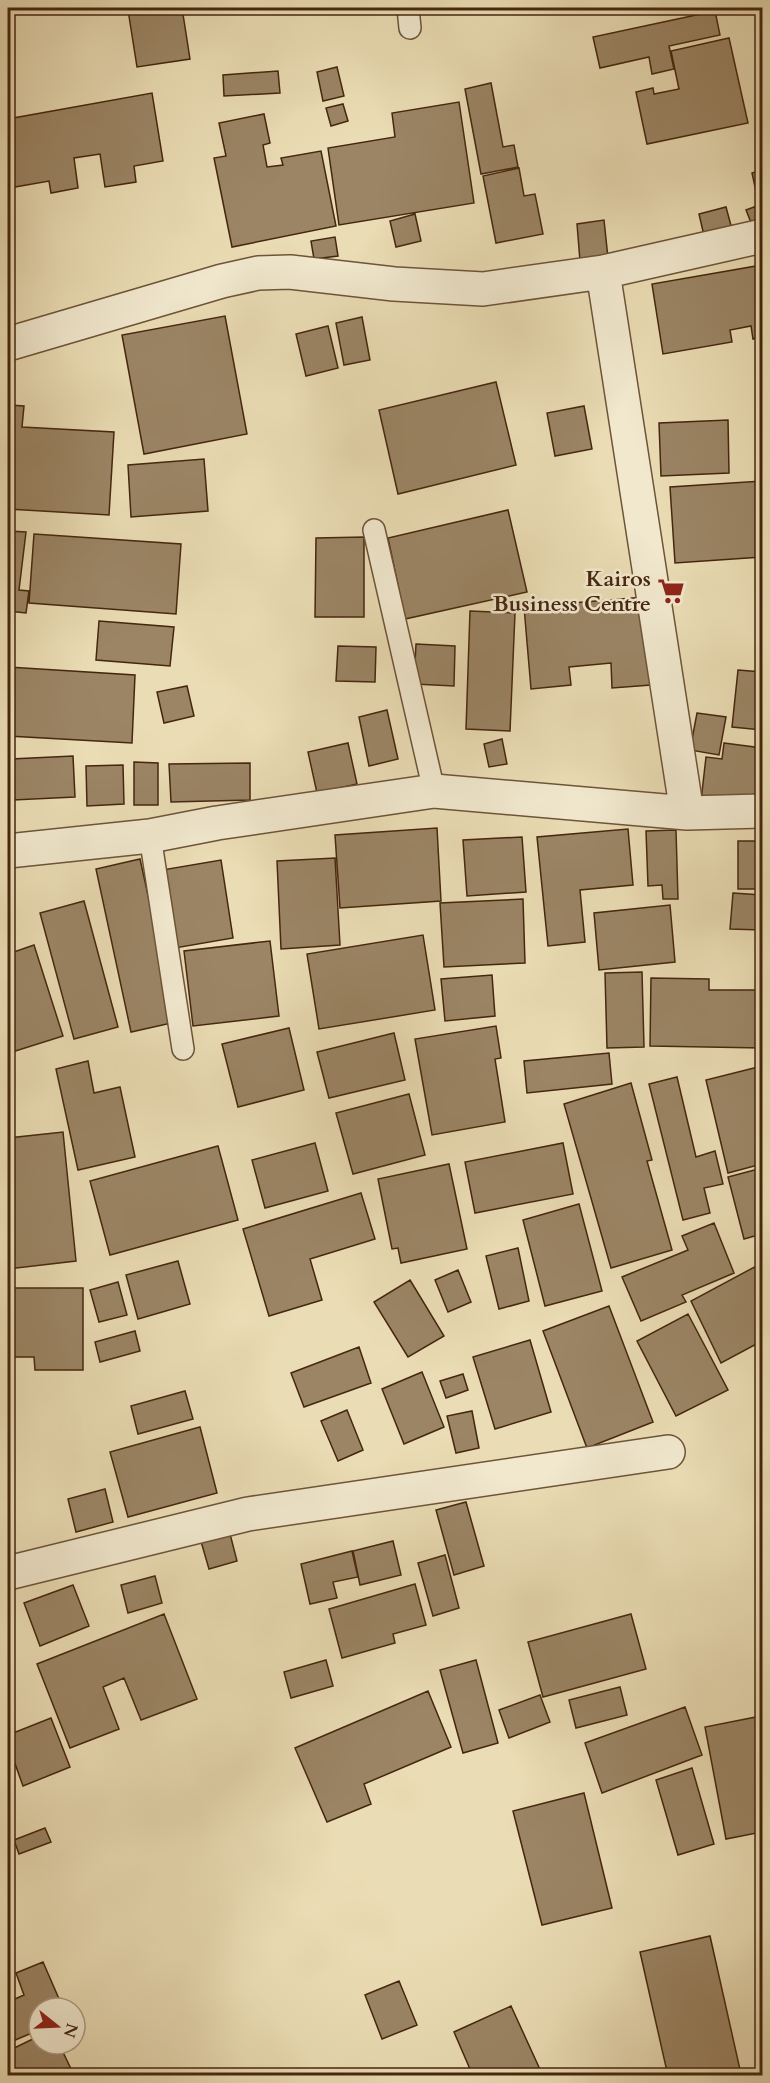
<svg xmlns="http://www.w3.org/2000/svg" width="770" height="2083" font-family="Cardo,serif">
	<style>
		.building { fill: #9b8565; stroke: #45260f; stroke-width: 1.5 }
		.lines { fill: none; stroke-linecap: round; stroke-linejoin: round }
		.service-casing { stroke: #6e5438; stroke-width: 24 }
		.minor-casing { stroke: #6e5438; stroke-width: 36 }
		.service { stroke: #f1e8ce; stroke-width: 21 }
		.minor { stroke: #f1e8ce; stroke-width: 33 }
		.labels { text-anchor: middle; stroke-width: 5; stroke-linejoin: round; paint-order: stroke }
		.poi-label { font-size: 22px; font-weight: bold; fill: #45260f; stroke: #f1e8ce; text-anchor: end }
	</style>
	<rect width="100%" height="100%" fill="#eadcb4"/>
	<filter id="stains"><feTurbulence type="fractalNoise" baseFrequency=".00333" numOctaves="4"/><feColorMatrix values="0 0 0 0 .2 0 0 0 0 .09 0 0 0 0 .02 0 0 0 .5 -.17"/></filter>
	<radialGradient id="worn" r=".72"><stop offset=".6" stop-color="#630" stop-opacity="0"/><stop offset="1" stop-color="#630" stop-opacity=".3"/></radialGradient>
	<path class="building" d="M145 8H182L190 59 137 67 128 10Z
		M715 11 720 35 669 46 674 69 652 74 649 57 600 68 593 37Z
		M729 38 748 123 647 144 636 92 653 88 654 94 679 89 671 51Z
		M337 67 344 96 323 101 317 72Z
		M278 71 280 93 224 96 223 75Z
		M491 83 503 147 514 145 518 167 481 174 465 89Z
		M152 93 163 161 134 166 136 182 105 187 100 154 74 158 78 188 51 193 49 181 9 188 8 176V119Z
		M459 102 474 203 339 225 328 148 395 137 392 113Z
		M343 104 348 121 331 126 326 108Z
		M264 114 270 143 263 145 267 167 283 165 281 158 321 151 336 226 232 247 214 158 226 156 219 123Z
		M519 168 524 196 535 194 543 234 496 243 483 176Z
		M762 170V194L757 196 752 173Z
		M762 204V226L754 230 746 210Z
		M726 207 733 233 705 240 699 214Z
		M415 214 421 241 396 247 390 221Z
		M604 220 608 258 580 261 577 224Z
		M335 237 338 256 314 259 311 241Z
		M762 265V337L753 339 751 326 730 330 732 342 663 354 652 284Z
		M225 316 247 434 144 454 122 335Z
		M362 317 370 360 344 365 336 323Z
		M328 326 338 368 306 376 296 334Z
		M496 382 516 465 398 494 379 410Z
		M8 405 24 406 22 427 114 432 109 515 8 509Z
		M584 406 592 449 555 456 547 413Z
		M728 420 729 473 661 476 659 423Z
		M204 459 208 511 131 517 128 465Z
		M762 481V557L675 563 670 487Z
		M508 510 527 592 405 619 388 538Z
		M8 531 26 532 19 590 29 591 26 613 8 611Z
		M34 534 181 544 176 614 29 603Z
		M364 537V617H315L316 538Z
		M644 597 651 685 612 688 611 663 569 667 571 685 531 689 524 607Z
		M470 611 515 613 510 731 466 729Z
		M99 621 174 627 170 666 96 660Z
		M416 644 455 646 454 686 414 684Z
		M338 646 376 647 375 682 336 681Z
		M8 667 135 675 132 743 8 736Z
		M738 670 762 672V730L732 727Z
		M187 686 194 716 164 723 157 692Z
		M387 710 398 759 369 766 359 717Z
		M697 713 726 717 719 755 690 750Z
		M502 739 507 764 489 767 484 744Z
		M348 743 357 784 317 793 308 752Z
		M724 743 762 748V778L759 807 701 801 706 757 722 759Z
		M73 756 75 797 13 800 11 759Z
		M134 762 158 763V805H134Z
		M250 763V800L171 802 169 764Z
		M123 765 124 804 87 806 86 766Z
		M437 828 441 901 340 908 335 835Z
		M628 829 633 885 580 890 585 942 548 946 537 837Z
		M676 830 678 899H663L662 885 648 886 646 831Z
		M522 837 526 892 467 896 463 840Z
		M738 841H762V889H738Z
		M335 858 340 945 281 949 277 861Z
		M140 859 176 1022 131 1032 96 869Z
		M221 860 233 938 175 948 162 870Z
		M733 893 762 895V930L730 929Z
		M523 899 525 963 444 967 440 903Z
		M84 901 118 1027 74 1039 40 913Z
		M670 905 675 962 599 970 594 913Z
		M423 935 435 1010 319 1029 307 954Z
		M270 941 279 1016 193 1026 184 951Z
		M34 945 63 1036 9 1053 8 1048V954Z
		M642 972 644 1047 607 1048 605 973Z
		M492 975 495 1016 445 1021 441 979Z
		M651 978 709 979V990H762V1048L650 1046Z
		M496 1026 501 1058 495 1059 505 1122 432 1135 415 1039Z
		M289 1028 304 1090 238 1107 222 1044Z
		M394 1033 405 1080 329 1098 317 1052Z
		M609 1053 612 1084 527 1093 524 1061Z
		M88 1061 94 1093 120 1087 135 1157 78 1170 56 1069Z
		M762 1066V1164L728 1173 706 1080Z
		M677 1077 696 1157 715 1151 723 1184 704 1188 710 1213 683 1220 649 1084Z
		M631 1083 652 1160 647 1161 672 1250 611 1268 564 1104Z
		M409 1094 425 1155 353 1174 336 1113Z
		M63 1132 76 1261 8 1269V1138Z
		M315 1143 328 1191 265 1208 252 1160Z
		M563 1143 573 1194 475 1213 465 1162Z
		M218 1146 238 1220 110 1255 90 1181Z
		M449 1164 467 1249 401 1263 398 1248 392 1249 378 1179Z
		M762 1168V1234L744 1239 728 1177Z
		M361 1193 375 1239 310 1259 322 1300 269 1316 243 1229Z
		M579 1204 602 1291 545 1306 523 1220Z
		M714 1223 734 1273 682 1295 686 1302 641 1321 622 1277 688 1250 682 1236Z
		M518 1248 529 1301 499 1309 486 1256Z
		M178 1261 190 1304 138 1319 126 1275Z
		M762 1263V1341L721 1363 691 1301Z
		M458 1270 471 1302 448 1312 435 1280Z
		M410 1280 444 1336 408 1357 374 1302Z
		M118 1282 127 1315 99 1322 90 1290Z
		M8 1288H83V1370H35L34 1357H8Z
		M609 1306 653 1422 587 1448 543 1331Z
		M688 1314 728 1390 676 1416 637 1341Z
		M135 1331 140 1351 100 1362 95 1342Z
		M530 1340 551 1412 495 1429 473 1357Z
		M359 1347 371 1383 304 1407 291 1373Z
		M422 1372 444 1427 404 1444 382 1389Z
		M463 1374 468 1390 446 1398 440 1381Z
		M185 1391 193 1419 138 1434 131 1406Z
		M347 1410 363 1450 338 1461 321 1421Z
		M472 1411 479 1448 456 1453 447 1416Z
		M200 1427 217 1493 128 1517 110 1452Z
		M105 1489 113 1522 76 1532 68 1499Z
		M466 1502 484 1566 454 1575 436 1510Z
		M229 1530 237 1561 209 1569 200 1538Z
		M393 1541 401 1575 360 1585 353 1551Z
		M352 1551 358 1577 333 1582 337 1598 310 1604 301 1564Z
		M445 1555 459 1608 433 1616 418 1563Z
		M155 1576 162 1603 128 1613 121 1585Z
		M415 1584 426 1625 393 1634 395 1643 342 1658 329 1609Z
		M73 1585 89 1626 40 1646 24 1603Z
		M164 1614 197 1699 141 1720 124 1678 103 1687 119 1729 70 1748 37 1664Z
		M631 1614 646 1669 543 1697 528 1642Z
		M326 1660 333 1686 291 1698 284 1672Z
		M476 1660 498 1743 463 1753 440 1670Z
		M620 1687 627 1715 576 1728 569 1700Z
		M428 1691 451 1747 364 1784 371 1804 327 1822 295 1748Z
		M540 1695 550 1722 509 1738 499 1710Z
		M685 1707 702 1755 602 1793 585 1743Z
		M761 1716 762 1726V1832L726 1839 705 1727Z
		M51 1718 70 1767 23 1786 8 1744V1735Z
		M692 1768 714 1844 678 1855 656 1780Z
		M584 1793 612 1908 542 1925 513 1811Z
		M45 1828 51 1842 19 1854 14 1840Z
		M710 1936 741 2074 668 2076 640 1952Z
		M43 1962 63 2008H39V2030L8 2043V2002L24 1995 16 1973Z
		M399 1981 417 2025 382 2039 365 1995Z
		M511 2006 543 2076H473L454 2032Z
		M39 2036V2044H59L73 2073 67 2076H8V2051Z"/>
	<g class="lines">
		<defs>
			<path id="service" d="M408 8 410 28
				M374 530 434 791
				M150 836 183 1049"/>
			<path id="minor" d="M603 272 687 813
				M8 344 222 281 258 273 290 272 394 284 483 289 603 272 762 236
				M8 851 150 836 217 823 434 791 687 813 762 811
				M8 1573 248 1514 668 1452"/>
		</defs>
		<use href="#service" class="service-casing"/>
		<use href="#minor" class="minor-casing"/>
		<use href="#service" class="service"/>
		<use href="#minor" class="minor"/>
	</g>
	<defs>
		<symbol id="supermarket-bare" viewBox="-9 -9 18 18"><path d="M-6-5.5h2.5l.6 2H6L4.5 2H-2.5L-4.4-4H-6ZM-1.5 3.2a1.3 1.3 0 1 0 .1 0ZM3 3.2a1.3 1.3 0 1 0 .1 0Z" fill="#8f2418" stroke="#f1e8ce" stroke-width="2.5" paint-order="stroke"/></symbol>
	</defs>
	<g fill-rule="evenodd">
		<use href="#supermarket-bare" x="652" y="572" width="38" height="38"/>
	</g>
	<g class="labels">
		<g class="poi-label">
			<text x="651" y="586">Kairos<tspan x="651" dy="25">Business Centre</tspan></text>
		</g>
	</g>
	<rect width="770" height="2083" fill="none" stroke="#eadcb4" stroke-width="30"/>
	<rect x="9" y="9" width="752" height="2065" fill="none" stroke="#45260f" stroke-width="3"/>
	<rect x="15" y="15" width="740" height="2053" fill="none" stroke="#45260f" stroke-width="1.5"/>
	<g transform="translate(57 2026) rotate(108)"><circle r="28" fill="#f1e8ce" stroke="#ac9a82" stroke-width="1.5"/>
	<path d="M0-4.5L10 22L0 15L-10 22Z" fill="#8f2418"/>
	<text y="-9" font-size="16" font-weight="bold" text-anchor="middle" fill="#45260f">N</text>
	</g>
	<rect width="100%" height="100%" filter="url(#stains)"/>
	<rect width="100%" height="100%" fill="url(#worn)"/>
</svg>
